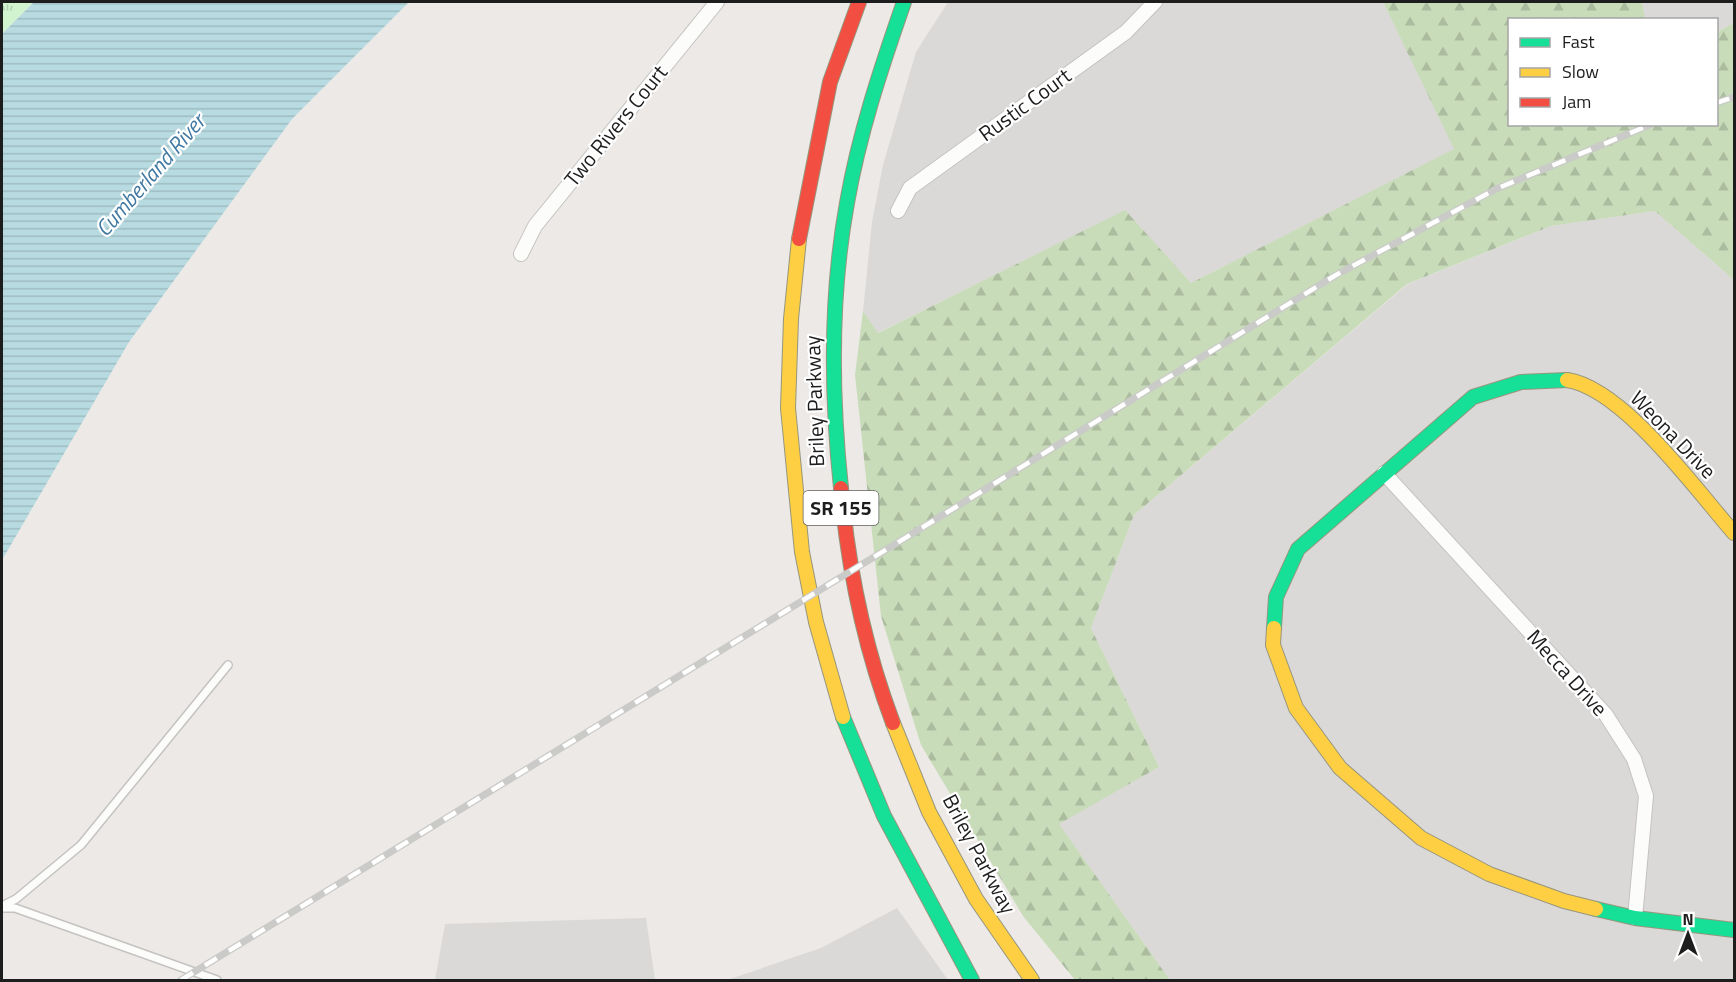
<svg xmlns="http://www.w3.org/2000/svg" width="1736" height="982" font-family="'Titillium Web',sans-serif">
	<style>
		.residential { fill: #dbd9d7 }
		.forest { fill: url(#forest-firs) }
		.park { fill: url(#park-tufts) }
		.water { fill: url(#water-rules) }
		.lines { fill: none; stroke-linecap: round; stroke-linejoin: round }
		.lane-casing { stroke: #c4c3c2; stroke-width: 10 }
		.street-casing { stroke: #c4c3c2; stroke-width: 16 }
		.fast-casing { stroke: #96967d; stroke-width: 16 }
		.slow-casing { stroke: #96967d; stroke-width: 16 }
		.jam-casing { stroke: #96967d; stroke-width: 16 }
		.lane { stroke: #fcfcfb; stroke-width: 7 }
		.street { stroke: #fcfcfb; stroke-width: 14 }
		.fast { stroke: #16e098; stroke-width: 14 }
		.slow { stroke: #ffcf43; stroke-width: 14 }
		.jam { stroke: #f24e42; stroke-width: 14 }
		.rail-casing { stroke: #cacac9; stroke-width: 7 }
		.rail { stroke: #fff; stroke-width: 4.5; stroke-dasharray: 14; stroke-linecap: butt }
		.labels { text-anchor: middle; stroke-width: 4.5; stroke-linejoin: round; paint-order: stroke }
		.shield { fill: #fff; stroke: #616161; stroke-width: 1.5 }
		.shield-label { font-size: 20px; font-weight: bold; fill: #1d1d1d }
		.street-label { font-size: 21px; fill: #1d1d1d; stroke: #fff }
		.water-label { font-size: 22px; font-style: italic; fill: #4078a2; stroke: #fff }
	</style>
	<defs>
		<pattern id="forest-firs" width="22" height="20" patternUnits="userSpaceOnUse" patternTransform="scale(1.5)"><rect width="22" height="20" fill="#c8dcb9"/><path d="M5 1l3.5 6h-7zM16 11l3.5 6h-7z" fill="#abbc9f"/></pattern>
		<pattern id="park-tufts" width="24" height="20" patternUnits="userSpaceOnUse" patternTransform="scale(1.5)"><rect width="24" height="20" fill="#d2f3cf"/><path d="M3 7l-1-3M5 7V3M7 7l1-3M15 17l-1-3M17 17v-4M19 17l1-3" fill="none" stroke="#b4d0b1"/></pattern>
		<pattern id="water-rules" width="6" height="5" patternUnits="userSpaceOnUse" patternTransform="scale(1.5)"><rect width="6" height="5" fill="#b8dbe1"/><path d="M0 2.5h6" fill="none" stroke="#9ebcc1"/></pattern>
	</defs>
	<rect width="100%" height="100%" fill="#ece9e6"/>
	<path class="residential" d="M948 2H1383L1455 149 1191 283 1125 211 877 333 863 311 872 222 883 165 916 52Z
		M1642 2H1734V23L1717 32 1716 20 1645 19Z
		M1655 211 1734 280V980H1170L1058 823 1159 767 1091 628 1134 515 1408 284 1551 226Z
		M897 908 948 980H727L821 948Z
		M646 918 655 980H435L445 924Z"/>
	<path class="forest" d="M1383 2H1642L1645 19 1510 20V124H1716L1717 32 1734 23V280L1655 211 1551 226 1407 284 1134 515 1091 628 1159 767 1059 824 1170 980H1075L1023 916 921 745 881 616 855 375 863 311 878 333 1125 210 1191 283 1454 149Z"/>
	<path class="park" d="M2 2H34L2 34Z"/>
	<path class="water" d="M34 2H409L292 119 129 342 2 560V34Z"/>
	<g class="lines">
		<defs>
			<path id="lane" d="M2 906 16 899 81 845 228 665
				M2 908H15L217 980"/>
			<path id="street" d="M898 211 910 188 1126 32 1155 2
				M521 254 535 226 717 2
				M1384 473 1606 715 1634 759 1646 796 1635 918"/>
			<path id="fast" d="M841 488C831 393 830 296 847 203 859 134 881 68 904 2
				M1274 628 1276 597 1298 549 1473 397 1521 382 1567 380
				M843 717 884 816 972 980
				M1596 909 1635 918 1734 930"/>
			<path id="slow" d="M799 239 791 319 788 408 802 552 816 622 843 717
				M1567 380C1623 388 1697 491 1734 533
				M1274 628 1273 645 1296 708 1340 768 1421 838 1489 874 1564 901 1596 909
				M893 723 929 812 976 899 1032 980"/>
			<path id="jam" d="M799 239 830 82 859 2
				M841 488C848 567 865 649 893 723"/>
		</defs>
		<use href="#lane" class="lane-casing"/>
		<use href="#street" class="street-casing"/>
		<use href="#fast" class="fast-casing"/>
		<use href="#slow" class="slow-casing"/>
		<use href="#jam" class="jam-casing"/>
		<use href="#lane" class="lane"/>
		<use href="#street" class="street"/>
		<use href="#fast" class="fast"/>
		<use href="#slow" class="slow"/>
		<use href="#jam" class="jam"/>
		<defs>
			<path id="rail" d="M1716 103 1734 97
				M181 980 1336 275 1496 189 1652 124"/>
		</defs>
		<use href="#rail" class="rail-casing"/>
		<use href="#rail" class="rail"/>
	</g>
	<g class="labels">
		<rect class="shield" x="803.5" y="491" width="75" height="34" rx="4.5"/>
		<g class="shield-label">
			<text x="841" y="515">SR 155</text>
		</g>
		<g class="street-label">
			<text transform="translate(1025 105) rotate(-36)" y="7">Rustic Court</text>
			<text transform="translate(616 126) rotate(-51)" y="7">Two Rivers Court</text>
			<text transform="translate(815 401) rotate(-92)" y="7">Briley Parkway</text>
			<text transform="translate(1673 435) rotate(46)" y="7">Weona Drive</text>
			<text transform="translate(1567 673) rotate(48)" y="7">Mecca Drive</text>
			<text transform="translate(979 854) rotate(62)" y="7">Briley Parkway</text>
		</g>
		<g class="water-label">
			<text transform="translate(150 175) rotate(-49)" y="8">Cumberland River</text>
		</g>
	</g>
	<rect width="1736" height="982" fill="none" stroke="#1d1d1d" stroke-width="6"/>
	<rect x="1508" y="18" width="210" height="108" fill="#ffffff" stroke="#a5a5a5" stroke-width="1.5"/>
	<rect x="1520" y="38" width="30" height="9" fill="#16e098" stroke="#a5a5a5" stroke-width="1.5"/>
	<text x="1562" y="48" font-size="18" fill="#1d1d1d">Fast</text>
	<rect x="1520" y="68" width="30" height="9" fill="#ffcf43" stroke="#a5a5a5" stroke-width="1.5"/>
	<text x="1562" y="78" font-size="18" fill="#1d1d1d">Slow</text>
	<rect x="1520" y="98" width="30" height="9" fill="#f24e42" stroke="#a5a5a5" stroke-width="1.5"/>
	<text x="1562" y="108" font-size="18" fill="#1d1d1d">Jam</text>
	<g transform="translate(1688 934)" stroke="#ffffff" stroke-width="4.5" paint-order="stroke">
	<path d="M0-4.5L10 22L0 15L-10 22Z" fill="#1d1d1d"/>
	<text y="-9" font-size="16" font-weight="bold" text-anchor="middle" fill="#1d1d1d">N</text>
	</g>
</svg>
